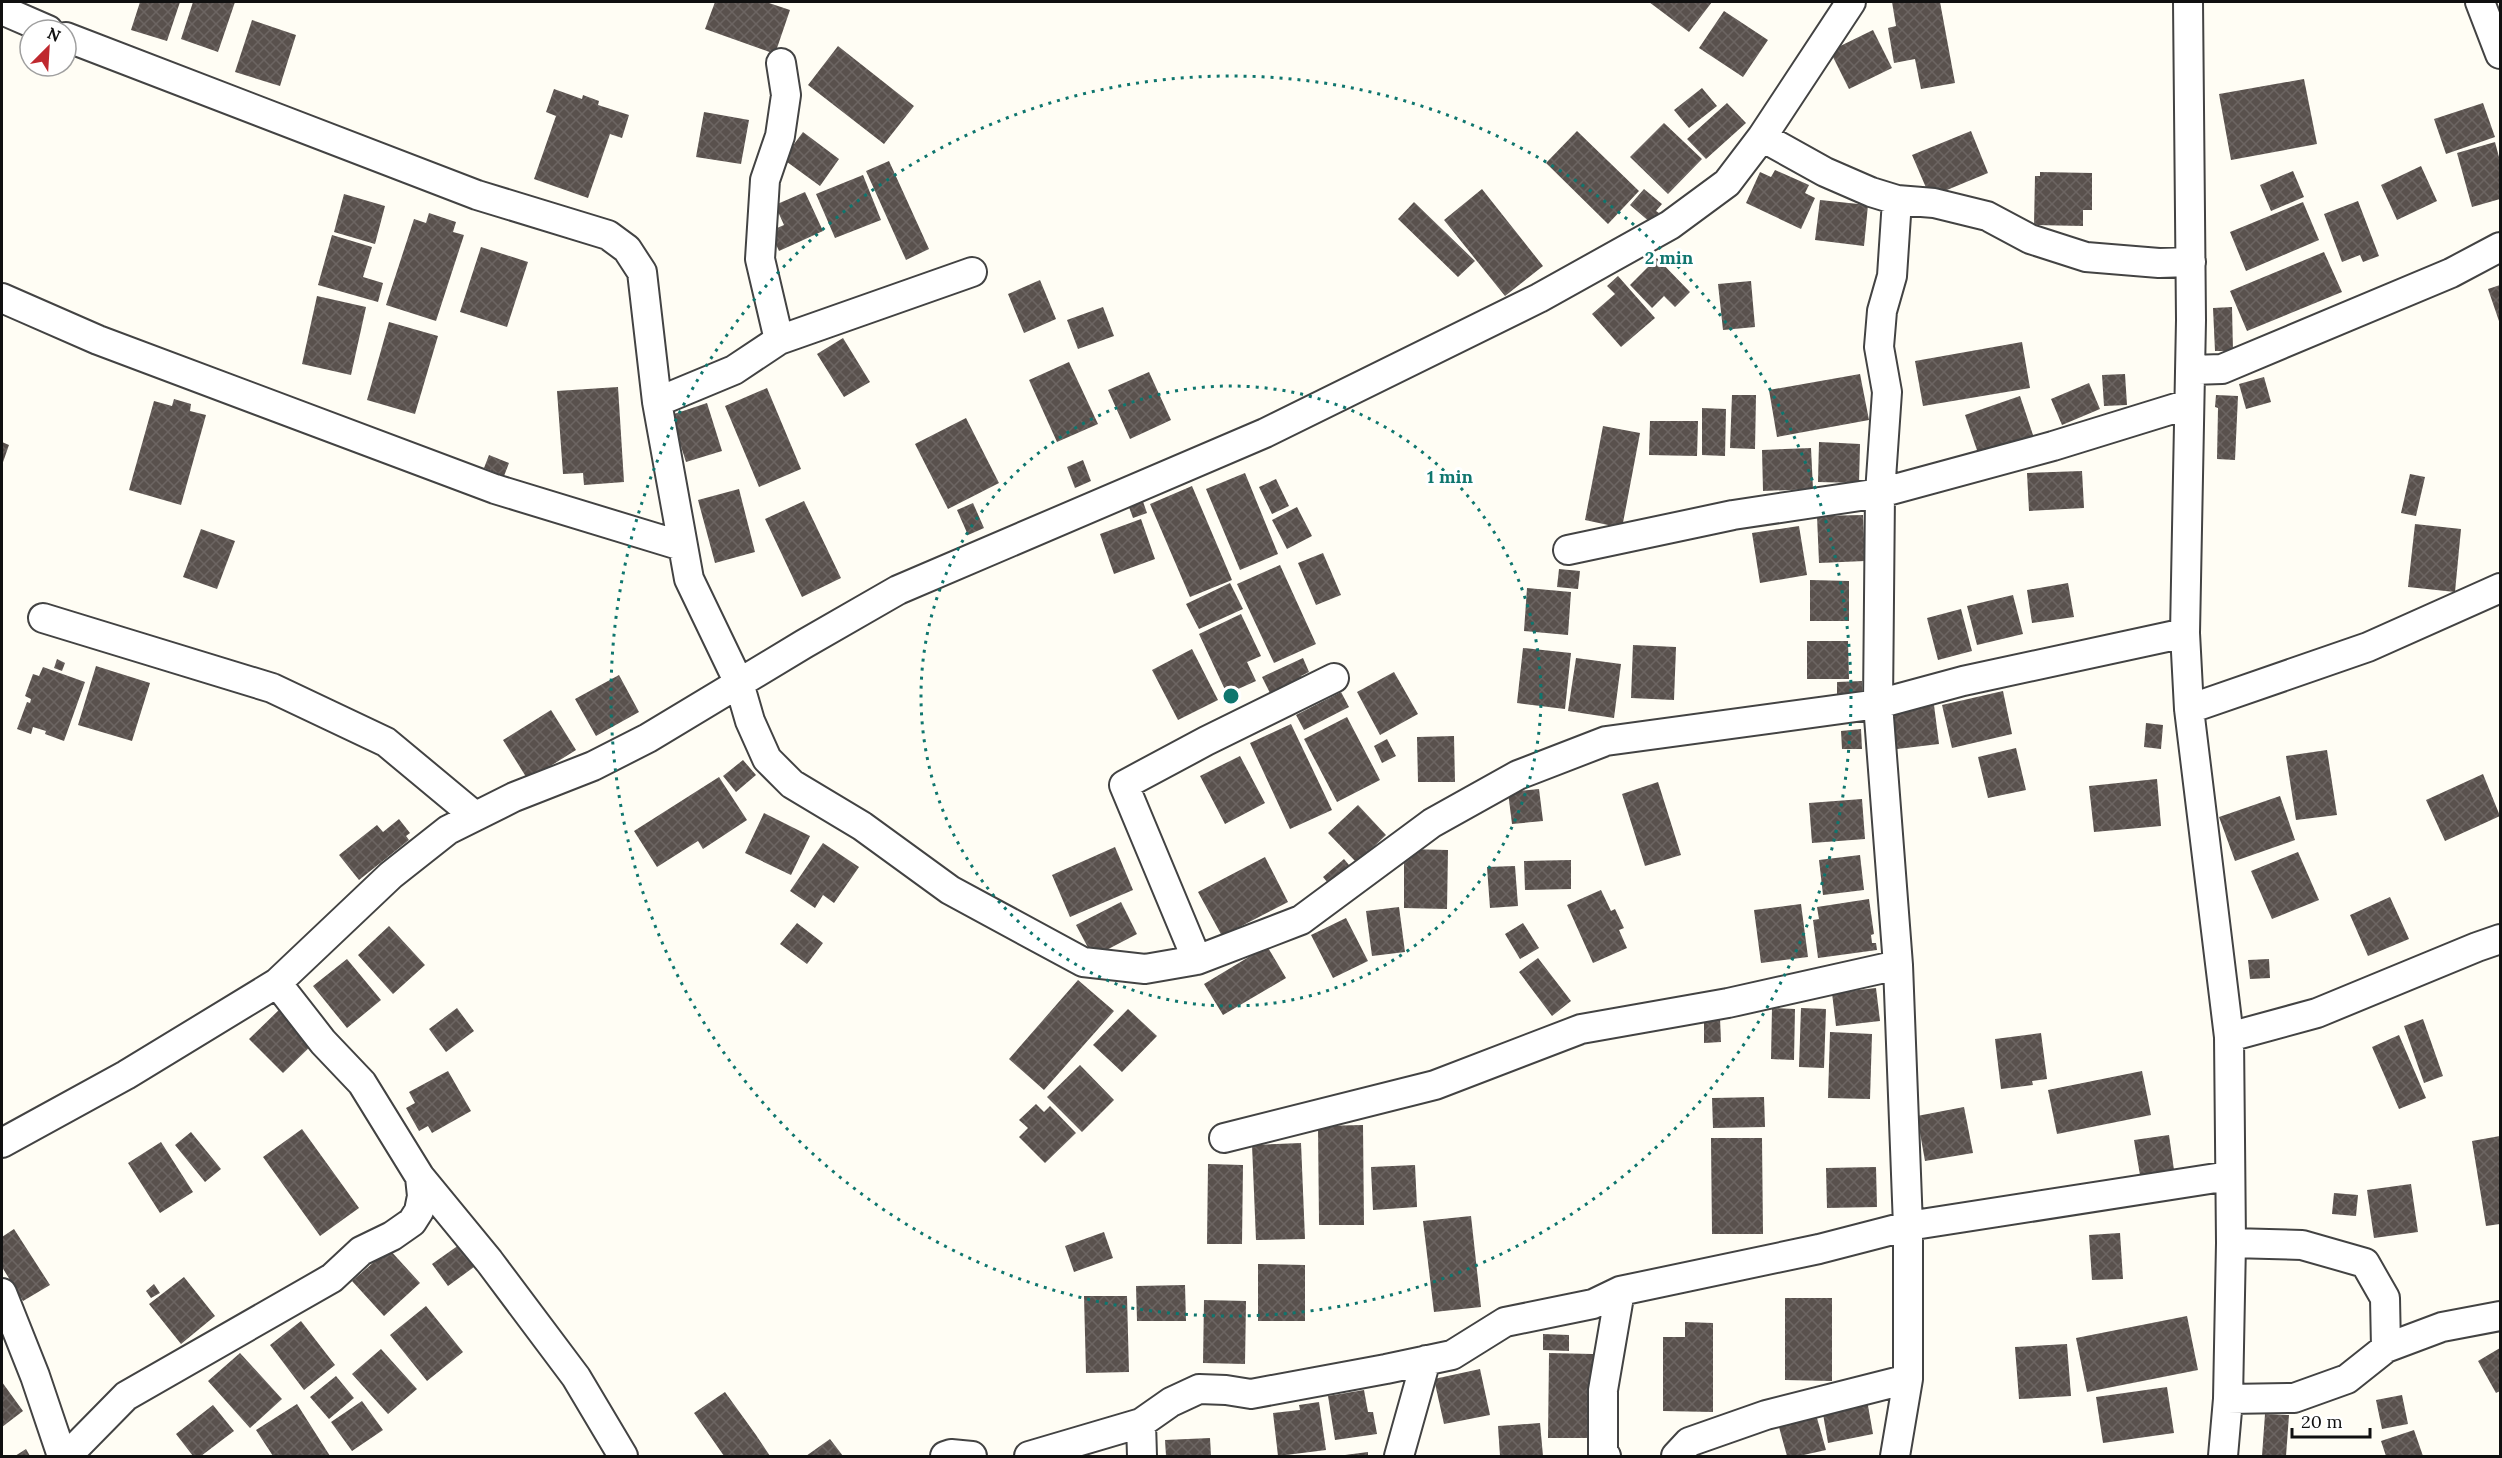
<svg xmlns="http://www.w3.org/2000/svg" width="2502" height="1458" font-family="Lora,serif">
	<style>
		.building { fill: url(#building-cross-hatch) }
		.lines { fill: none; stroke-linecap: round; stroke-linejoin: round }
		.street-casing { stroke: #434343; stroke-width: 32 }
		.street { stroke: #fff; stroke-width: 28 }
		.ring { fill: none; stroke: #0f766e; stroke-width: 3; stroke-dasharray: 3 6 }
		.centre { fill: #0f766e; stroke: #fff; stroke-width: 3 }
		.ring-label { font-size: 18px; text-anchor: middle; font-weight: bold; fill: #0f766e; stroke: #fff; stroke-width: 6; stroke-linejoin: round; paint-order: stroke }
	</style>
	<defs>
		<pattern id="building-cross-hatch" width="8" height="8" patternUnits="userSpaceOnUse" patternTransform="scale(1.5)"><rect width="8" height="8" fill="#59514d"/><path d="M0 0l8 8M0 8l8-8" fill="none" stroke="#6c6562"/></pattern>
	</defs>
	<rect width="100%" height="100%" fill="#fffdf4"/>
	<path class="building" d="M140 2H180L167 41 131 30Z
		M193 2H235L218 52 181 39Z
		M715 2H766L790 10 775 54 705 29Z
		M1649 2H1712L1689 32Z
		M1892 2H1940L1955 83 1921 89 1915 59 1894 63 1888 28 1896 26Z
		M1724 11 1768 40 1743 77 1699 48Z
		M252 20 296 35 280 86 235 72Z
		M1873 30 1892 68 1849 89 1830 51Z
		M838 46 914 106 884 144 808 85Z
		M2304 79 2317 144 2231 160 2219 94Z
		M1702 88 1717 106 1689 128 1674 110Z
		M554 89 582 99 583 95 599 101 598 105 629 115 622 138 610 134 588 198 534 179 556 116 546 112Z
		M1727 103 1746 123 1706 159 1687 139Z
		M2483 103 2495 137 2446 154 2434 119Z
		M704 112 749 120 741 164 696 157Z
		M1664 123 1702 159 1668 194 1630 157Z
		M1577 131 1639 191 1608 224 1546 163Z
		M1971 131 1988 173 1930 197 1912 155Z
		M803 132 839 159 820 186 783 159Z
		M2495 142 2500 161V199L2472 207 2457 153Z
		M889 161 929 249 906 260 866 171Z
		M2421 166 2437 201 2397 220 2381 185Z
		M1775 170 1809 185 1805 193 1815 198 1801 229 1746 203 1760 172 1771 177Z
		M2293 171 2304 197 2271 211 2260 185Z
		M2040 172 2092 173V210H2083V226L2034 225 2035 176H2040Z
		M863 175 881 220 835 238 816 194Z
		M1482 189 1543 266 1505 296 1444 220Z
		M1644 189 1662 204 1656 211 1659 213 1651 223 1630 205Z
		M805 192 823 231 779 251 770 231 784 225 775 205Z
		M344 194 385 206 375 244 334 232Z
		M1820 200 1868 205 1864 246 1815 240Z
		M2358 201 2379 256 2363 262 2360 255 2342 262 2324 214Z
		M1414 202 1475 261 1458 277 1398 219Z
		M2303 202 2319 240 2246 271 2230 232Z
		M429 213 456 222 453 232 464 235 436 321 386 305 414 219 426 223Z
		M332 235 372 247 363 277 383 283 378 302 318 285Z
		M481 247 528 262 507 327 460 312Z
		M2324 252 2342 292 2247 331 2230 291Z
		M1657 258 1690 292 1675 307 1664 296 1652 308 1630 285Z
		M1618 276 1655 318 1621 347 1592 314 1615 294 1607 286Z
		M1040 280 1056 319 1024 333 1008 294Z
		M1751 281 1755 327 1723 330 1718 284Z
		M2500 285V324L2488 289Z
		M317 296 366 307 351 375 302 364Z
		M1103 307 1114 336 1078 349 1067 320Z
		M2232 307 2233 351H2215L2213 308Z
		M389 322 438 336 415 414 367 400Z
		M843 338 870 382 844 397 817 354Z
		M2022 342 2030 388 1923 406 1915 361Z
		M1069 362 1098 424 1057 442 1029 380Z
		M1149 372 1171 420 1130 439 1108 390Z
		M1860 374 1869 420 1777 437 1769 390Z
		M2125 374 2127 405 2104 406 2102 375Z
		M2264 377 2271 402 2246 409 2239 384Z
		M2089 383 2100 409 2062 425 2051 399Z
		M618 387 624 482 584 485 583 473 563 474 557 391Z
		M767 388 801 469 759 487 725 406Z
		M1732 395H1756L1755 449 1730 448Z
		M2216 395 2238 396 2235 460 2217 459 2218 408 2215 407Z
		M2020 396 2034 438 1979 456 1965 415Z
		M174 399 191 404 190 411 206 415 181 505 129 490 154 401 172 406Z
		M707 403 722 451 686 462 671 415Z
		M1702 408 1726 409 1725 456 1702 455Z
		M966 418 999 483 948 509 915 444Z
		M1650 421H1698L1697 456 1649 455Z
		M1603 426 1640 433 1622 528 1585 520Z
		M2 442 9 445 2 465Z
		M1819 442 1860 444 1859 483 1818 482Z
		M1811 448 1813 489 1763 491 1762 450Z
		M489 455 509 463 504 476 484 468Z
		M1083 460 1091 481 1075 488 1067 467Z
		M2082 471 2084 508 2029 511 2027 473Z
		M1245 473 1278 554 1240 570 1206 489Z
		M2410 474 2425 477 2416 516 2401 513Z
		M1276 479 1289 506 1272 514 1259 487Z
		M1192 486 1232 580 1190 597 1150 504Z
		M739 489 755 552 715 563 698 500Z
		M1140 493 1147 513 1133 518 1126 499Z
		M804 501 841 578 802 597 765 519Z
		M973 503 984 528 968 535 957 510Z
		M1297 507 1312 536 1287 549 1272 520Z
		M1863 515 1865 561 1819 563 1817 516Z
		M1141 519 1155 559 1114 574 1100 534Z
		M2415 524 2461 529 2455 592 2408 587Z
		M1799 526 1807 575 1760 583 1752 533Z
		M201 529 235 541 217 589 183 577Z
		M1323 553 1341 595 1316 605 1298 563Z
		M1280 565 1316 644 1274 663 1237 584Z
		M1559 569 1580 571 1578 589 1557 587Z
		M1810 580 1849 581V621H1810Z
		M1230 583 1243 609 1199 629 1186 604Z
		M2068 583 2074 617 2032 623 2027 590Z
		M1527 588 1571 592 1568 635 1524 631Z
		M2013 595 2023 634 1977 645 1967 606Z
		M1961 609 1972 651 1938 660 1927 618Z
		M1241 614 1261 656 1247 662 1256 681 1227 694 1199 634Z
		M1807 641H1848L1849 679H1807Z
		M1633 645 1676 647 1674 700 1631 698Z
		M1523 648 1571 653 1565 709 1517 703Z
		M1192 649 1218 700 1178 720 1152 670Z
		M1303 658 1309 672 1301 676 1305 684 1273 699 1262 677Z
		M1576 658 1621 664 1614 718 1568 711Z
		M57 659 65 663 62 671 54 668Z
		M96 666 150 683 132 741 78 725Z
		M43 667 85 682 64 741 45 734 46 731 33 727 31 734 17 729 27 702 30 703 31 699 25 696 33 674 39 676Z
		M1394 672 1418 714 1380 735 1357 692Z
		M619 675 639 712 596 736 575 699Z
		M1862 681V696H1837V682Z
		M2003 691 2012 734 1952 748 1942 705Z
		M1341 692 1349 707 1304 730 1296 715Z
		M1934 705 1939 744 1897 749 1892 710Z
		M551 710 576 750 528 780 503 740Z
		M1347 717 1380 780 1337 802 1304 739Z
		M2146 723 2163 725 2161 749 2144 747Z
		M1291 724 1332 810 1290 829 1250 743Z
		M1861 729 1862 749H1842L1841 731Z
		M1454 736 1455 782H1418L1417 737Z
		M1387 739 1396 756 1382 763 1374 746Z
		M2016 748 2026 790 1988 798 1978 757Z
		M2327 750 2337 815 2296 820 2286 756Z
		M1240 756 1265 803 1225 824 1200 776Z
		M743 760 756 775 736 792 723 776Z
		M2483 774 2500 816 2445 841 2426 800Z
		M719 777 747 820 703 849 698 841 657 867 634 831Z
		M2157 779 2161 826 2094 832 2089 786Z
		M1658 782 1681 855 1645 866 1622 794Z
		M1539 789 1543 821 1512 824 1508 792Z
		M2280 796 2295 840 2235 861 2219 817Z
		M1862 799 1865 839 1812 843 1809 803Z
		M1358 805 1386 835 1357 863 1328 833Z
		M764 813 810 836 791 875 745 853Z
		M399 819 410 833 406 836 409 840 359 880 339 855 377 825 383 832Z
		M823 843 859 867 834 903 823 895 815 908 790 891Z
		M1115 847 1133 890 1070 917 1052 875Z
		M1404 849 1448 850 1447 909 1404 908Z
		M2298 852 2319 900 2272 919 2251 871Z
		M1860 855 1864 890 1823 895 1819 860Z
		M1265 857 1288 902 1222 936 1198 892Z
		M1344 859 1354 871 1333 889 1323 877Z
		M1571 860V889L1525 890 1524 861Z
		M1515 866 1518 906 1490 908 1487 867Z
		M1601 890 1611 911 1615 909 1624 928 1619 930 1627 948 1593 963 1567 905Z
		M2390 897 2409 939 2368 956 2350 915Z
		M1869 899 1874 934 1871 935 1872 943H1876L1877 950 1818 958 1813 920 1819 919 1817 907Z
		M1121 902 1137 934 1093 957 1076 925Z
		M1801 904 1808 957 1761 963 1754 910Z
		M1399 907 1405 952 1372 956 1366 911Z
		M1346 918 1368 961 1333 978 1311 935Z
		M797 923 823 943 807 964 780 944Z
		M1523 923 1539 948 1520 959 1505 934Z
		M389 926 425 965 393 994 358 955Z
		M1267 946 1286 978 1223 1015 1204 984Z
		M1538 958 1571 1001 1552 1016 1519 972Z
		M347 959 381 1000 347 1028 313 986Z
		M2269 959 2270 978 2250 979 2248 960Z
		M1078 980 1114 1011 1044 1090 1009 1059Z
		M1876 988 1880 1021 1836 1026 1832 993Z
		M281 1008 315 1042 283 1073 249 1039Z
		M457 1008 474 1031 446 1052 429 1029Z
		M1772 1008 1795 1009 1794 1060 1771 1059Z
		M1801 1008 1826 1009 1824 1068 1799 1067Z
		M1128 1009 1157 1036 1122 1072 1093 1045Z
		M1704 1018H1720L1721 1042 1704 1043Z
		M2423 1019 2443 1076 2424 1083 2404 1026Z
		M1830 1032 1872 1034 1870 1099 1828 1098Z
		M2041 1033 2047 1079 2032 1081 2033 1085 2001 1089 1995 1039Z
		M2399 1035 2426 1098 2399 1109 2372 1047Z
		M1080 1065 1114 1100 1082 1132 1047 1097Z
		M448 1071 471 1111 432 1133 428 1126 419 1131 406 1108 415 1103 409 1092Z
		M2142 1071 2151 1115 2057 1134 2048 1090Z
		M1764 1097 1765 1127 1713 1128 1712 1098Z
		M1036 1104 1044 1112 1050 1106 1076 1133 1045 1163 1019 1137 1028 1128 1019 1120Z
		M1964 1107 1973 1153 1925 1161 1917 1116Z
		M1363 1125 1364 1225H1319L1318 1126Z
		M302 1129 359 1208 320 1236 263 1157Z
		M191 1132 221 1169 205 1182 175 1145Z
		M2169 1135 2174 1170 2140 1175 2134 1140Z
		M2500 1136V1224L2486 1226 2472 1141Z
		M1711 1138H1762L1763 1234H1712Z
		M161 1142 193 1192 160 1213 128 1163Z
		M1301 1143 1305 1239 1256 1240 1252 1145Z
		M1208 1164 1243 1165 1242 1244H1207Z
		M1415 1165 1417 1207 1373 1210 1371 1167Z
		M1876 1167 1877 1207 1827 1208 1826 1168Z
		M2411 1184 2418 1232 2374 1238 2367 1190Z
		M2334 1193 2358 1195 2356 1216 2332 1214Z
		M1471 1216 1481 1307 1434 1312 1423 1221Z
		M14 1229 50 1285 23 1301 2 1267V1237Z
		M1104 1232 1113 1258 1074 1272 1065 1246Z
		M2120 1233 2123 1279 2092 1280 2089 1235Z
		M459 1245 474 1267 448 1286 432 1264Z
		M389 1249 420 1283 384 1316 352 1281Z
		M1258 1264 1305 1265V1321H1258Z
		M184 1277 215 1316 181 1344 149 1304Z
		M154 1284 160 1293 151 1298 146 1291Z
		M1185 1285 1186 1321H1137L1136 1286Z
		M1084 1296H1127L1129 1372 1086 1373Z
		M1785 1298H1832V1381L1785 1380Z
		M1204 1300 1246 1301 1245 1364 1203 1363Z
		M426 1306 463 1352 427 1381 390 1335Z
		M2187 1316 2198 1370 2087 1392 2076 1338Z
		M301 1321 335 1365 304 1390 270 1345Z
		M1685 1322 1713 1323V1412L1663 1411V1337H1685Z
		M1543 1334 1569 1335V1351L1543 1350Z
		M2067 1344 2071 1396 2019 1399 2015 1347Z
		M2500 1348V1391L2496 1393 2478 1361Z
		M381 1349 417 1389 388 1414 352 1374Z
		M240 1353 282 1399 250 1428 208 1381Z
		M1549 1353 1593 1354 1592 1438H1548Z
		M1480 1369 1490 1415 1444 1424 1434 1379Z
		M336 1376 354 1398 329 1419 310 1397Z
		M2 1382 23 1411 2 1427Z
		M2167 1387 2174 1433 2103 1443 2096 1397Z
		M1364 1390 1368 1412H1373L1377 1434 1335 1440 1328 1396Z
		M725 1392 756 1435 770 1456H724L694 1413Z
		M2402 1395 2408 1424 2382 1429 2376 1400Z
		M1867 1400 1873 1434 1828 1443 1822 1408Z
		M362 1401 383 1430 352 1451 331 1422Z
		M1319 1402 1326 1450 1278 1456 1273 1413 1300 1410 1299 1405Z
		M297 1404 330 1456H273L256 1430Z
		M213 1405 234 1431 201 1456H193L176 1434Z
		M1815 1411 1826 1450 1799 1456H1787L1777 1420Z
		M2265 1414 2289 1415 2286 1456H2262Z
		M1540 1423 1543 1456H1500L1498 1426Z
		M2414 1430 2423 1456H2386L2381 1441Z
		M1210 1438 1211 1456H1166L1165 1440Z
		M830 1439 843 1456H806Z
		M26 1449 30 1456H15Z
		M1368 1452V1456H1345V1455Z"/>
	<g class="lines">
		<defs>
			<path id="street" d="M2188 2 2191 320 2185 633 2189 709 2229 1037 2231 1243 2228 1399 2223 1456
				M2480 2 2500 54
				M2 10 48 30
				M66 37 477 195 608 235 627 249 642 272 657 402 689 579 739 683 750 721 767 759 792 784 862 826 950 890 1083 962 1145 969 1197 960
				M1762 137 1825 172 1871 192 1897 200 1934 203 1987 216 2030 239 2086 257 2159 263 2191 262
				M2 298 98 340 495 489 682 546
				M779 340 760 259 765 180 780 136 786 95 781 63
				M2191 370 2222 369 2451 273 2500 247
				M657 402 734 370 779 340 972 272
				M1568 550 1733 515 1880 493 2053 446 2189 404
				M43 618 272 688 386 742 475 816
				M1334 678 1206 741 1124 785 1197 960 1301 920 1432 823 1518 775 1606 741 1878 704 1963 681 2185 633
				M2189 709 2368 647 2500 588
				M2229 1037 2317 1013 2477 947 2500 939
				M1224 1138 1435 1085 1581 1029 1728 1003 1898 965
				M2 1143 126 1075 277 983 391 875 448 830 514 797 593 766 648 738 804 644 898 590 1265 433 1539 298 1670 225 1727 183 1762 137 1851 2
				M420 1177 489 1261 576 1377 623 1456
				M2231 1243 2302 1245 2365 1263 2385 1298 2386 1348
				M2 1293 35 1376 62 1456
				M2228 1399 2294 1398 2347 1379 2386 1348 2442 1327 2500 1316
				M1141 1423 1142 1456
				M67 1456 126 1396 332 1278 361 1251 392 1236 412 1222 419 1211 422 1196 420 1177 362 1083 323 1042 277 983
				M945 1456 951 1454 972 1456
				M1029 1456 1141 1423 1171 1402 1199 1389 1226 1390 1251 1394 1386 1369 1452 1355 1505 1322 1593 1304 1620 1291 1819 1249 1908 1226 2229 1176
				M1399 1456 1426 1360
				M1606 1456 1603 1454V1390L1620 1291
				M1676 1456 1689 1442 1766 1415 1908 1379
				M1895 1456 1908 1379V1226L1898 965 1878 704 1880 493 1887 392 1879 347 1882 311 1892 276 1897 200"/>
		</defs>
		<use href="#street" class="street-casing"/>
		<use href="#street" class="street"/>
	</g>
	<g class="ring">
		<circle cx="1231" cy="696" r="310"/>
		<circle cx="1231" cy="696" r="620"/>
	</g>
	<circle cx="1231" cy="696" r="9" class="centre"/>
	<g class="ring-label">
		<text x="1669" y="264">2 min</text>
		<text x="1450" y="483">1 min</text>
	</g>
	<rect width="2502" height="1458" fill="none" stroke="#101010" stroke-width="6"/>
	<g transform="translate(48 48) rotate(24)"><circle r="28" fill="#ffffff" stroke="#9f9f9f" stroke-width="1.5"/>
	<path d="M0-4.5L10 22L0 15L-10 22Z" fill="#bf292f"/>
	<text y="-9" font-size="16" font-weight="bold" text-anchor="middle" fill="#101010">N</text>
	</g>
	<path d="M2292 1428v9h78v-9" fill="none" stroke="#101010" stroke-width="3"/>
	<text x="2301" y="1428" font-size="18" fill="#101010" stroke="#ffffff" stroke-width="4.5" paint-order="stroke">20 m</text>
</svg>
